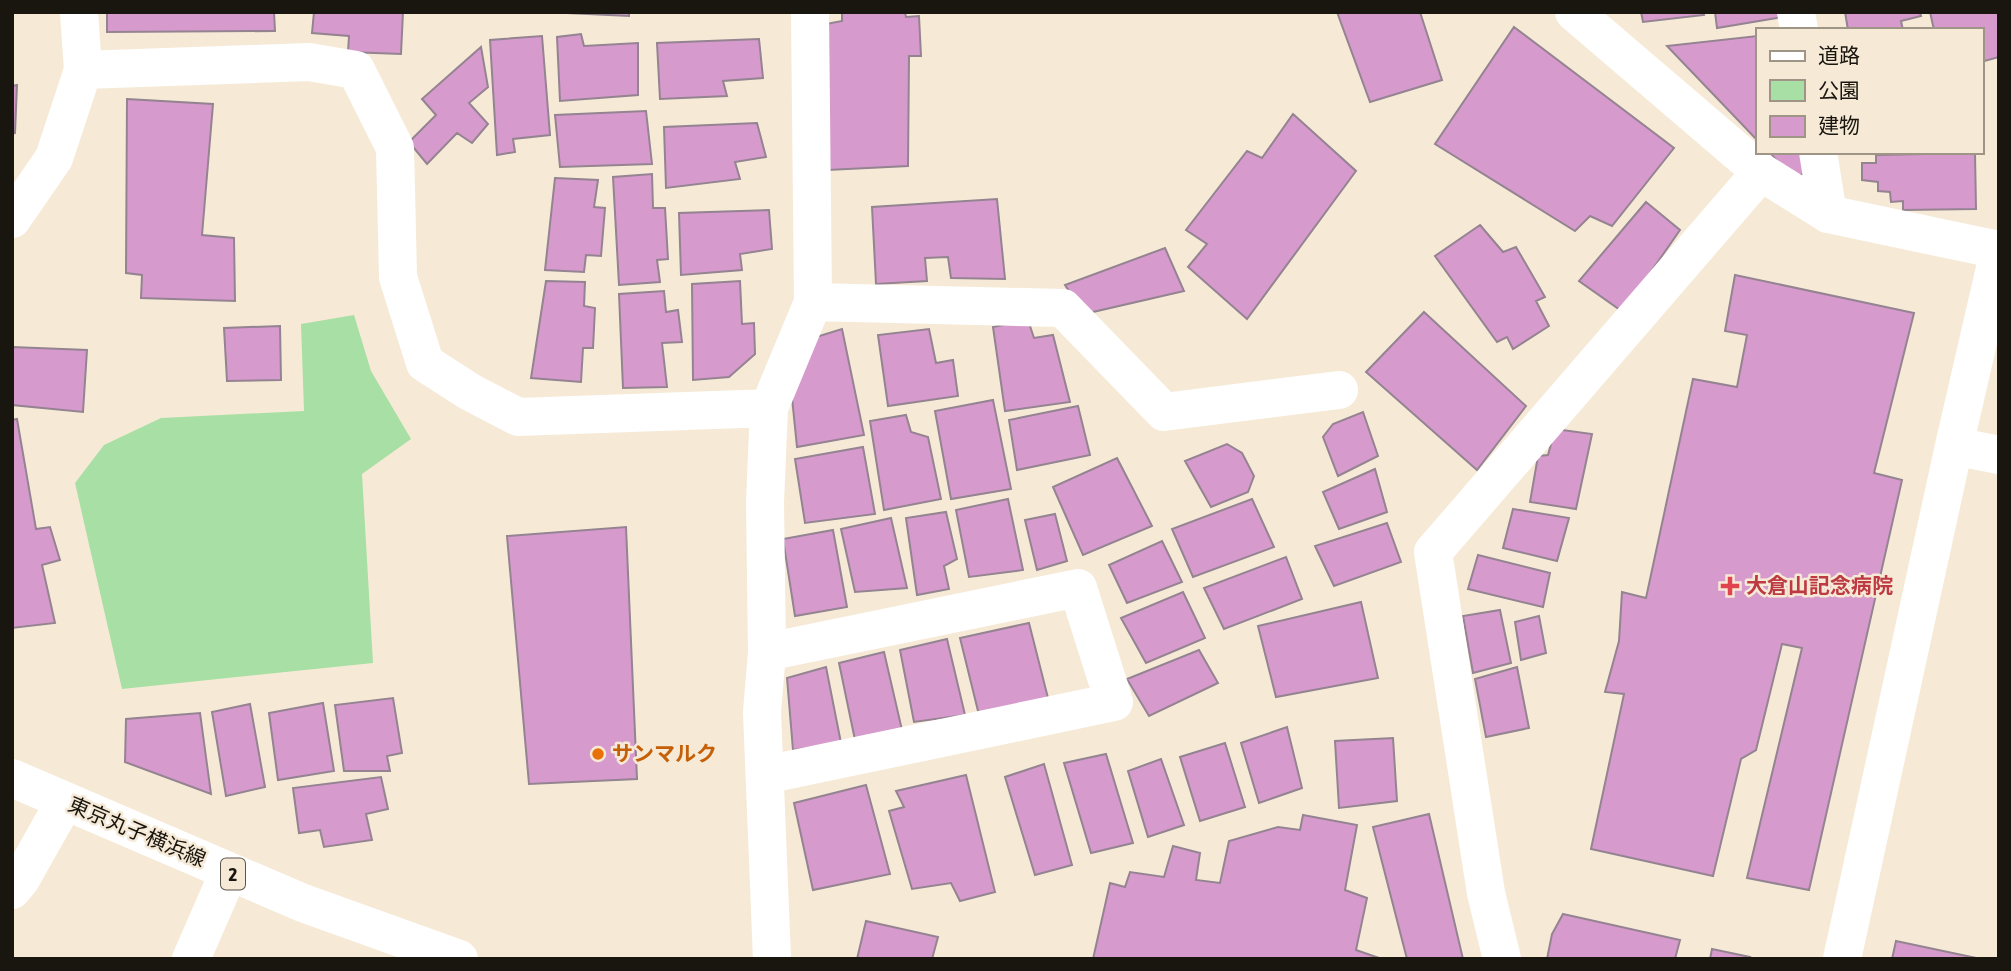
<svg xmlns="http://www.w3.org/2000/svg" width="2011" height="971" font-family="'Asap Condensed','Noto Sans JP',sans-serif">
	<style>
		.green { fill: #a8dfa5 }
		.building { fill: #d79acc; stroke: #948391; stroke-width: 2 }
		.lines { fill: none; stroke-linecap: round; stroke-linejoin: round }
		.minor { stroke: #fff; stroke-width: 38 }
		.major { stroke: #fff; stroke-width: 38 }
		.health-dot { fill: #e0444e; stroke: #f6ead7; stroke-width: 2.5 }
		.food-dot { fill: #e8710a; stroke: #f6ead7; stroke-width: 2.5 }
		.labels { text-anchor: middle; stroke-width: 5; stroke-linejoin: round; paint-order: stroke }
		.shield { fill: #f6ead7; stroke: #5b554b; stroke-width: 2 }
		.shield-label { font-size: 19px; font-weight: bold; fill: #19150f }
		.health-label { font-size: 21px; font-weight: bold; fill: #be3a42; stroke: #f6ead7; text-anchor: start }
		.food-label { font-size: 21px; font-weight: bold; fill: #c56008; stroke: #f6ead7; text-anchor: start }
		.street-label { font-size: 21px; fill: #19150f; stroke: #f6ead7 }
	</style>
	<rect width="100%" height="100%" fill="#f6ead7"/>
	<path class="green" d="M354 315 371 371 411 439 362 474 373 663 122 689 75 483 104 445 161 418 304 411 301 324Z"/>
	<path class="building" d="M107 12H274L275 31 107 32Z
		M314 12H403L401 54 348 52 349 36 312 33Z
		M629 12V16L567 13V12Z
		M842 12H905L906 17 919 16 921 56H909L908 166 828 170 821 25 842 21Z
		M1337 12H1420L1442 80 1370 102Z
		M1641 12H1703L1704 15 1643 22Z
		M1715 12H1782L1783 17 1717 28Z
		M1845 12H1920L1921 16 1901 21 1903 30H1848Z
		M1930 12H1999V57L1981 62V30H1934Z
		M1514 27 1674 148 1612 226 1590 216 1575 231 1435 144Z
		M581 34 584 46 638 43V95L560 101 557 37Z
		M542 36 550 135 513 139 515 152 497 155 490 40Z
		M1757 36V140L1667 46Z
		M759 39 763 78 723 81 727 96 660 99 657 43Z
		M481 47 488 87 469 103 488 124 472 143 457 133 427 164 409 142 436 115 422 99Z
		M17 85 15 133 12 134V86Z
		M127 99 213 104 202 235 234 238 235 301 141 298 142 275 126 273Z
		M646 111 652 164 560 167 555 115Z
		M1293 114 1356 171 1247 319 1188 267 1207 244 1186 230 1247 151 1262 158Z
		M757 123 766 157 735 162 740 179 666 188 664 127Z
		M1769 152H1807L1811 167 1795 180Z
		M1975 153 1976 209 1903 210V201L1891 202 1890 192 1878 191V182L1862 180V163H1876V155Z
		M652 174 653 208H665L668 259 657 260 660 282 619 285 613 177Z
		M555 178 598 180 594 207 605 208 601 256 586 255 584 272 545 270Z
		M997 199 1005 279 951 278 948 257 925 258 927 281 876 284 872 207Z
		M1646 202 1680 230 1623 312 1579 281Z
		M769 210 772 249 740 254 742 270 681 275 679 213Z
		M1480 225 1503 252 1516 247 1545 297 1536 301 1549 326 1513 349 1507 337 1497 342 1435 256Z
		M1165 248 1184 291 1084 314 1065 285Z
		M1735 275 1914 313 1874 473 1902 480 1809 890 1747 878 1802 648 1782 644 1756 750 1741 759 1713 876 1591 849 1624 694 1605 692 1619 641 1622 592 1646 598 1693 379 1737 387 1747 335 1725 331Z
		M546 281 585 282 584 306 595 308 593 348H583L581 382 531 378Z
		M740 281 742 324 754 323 755 354 729 377 693 380 692 284Z
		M664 291 666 312 678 310 682 342 662 343 667 387 623 388 619 294Z
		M1424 312 1526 406 1477 470 1366 372Z
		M1028 320 1034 338 1053 335 1070 402 1005 411 993 327Z
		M280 326 281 380 227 381 224 328Z
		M842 329 864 435 797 447 791 388 816 337Z
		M929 329 936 363 953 360 958 396 888 406 878 335Z
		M12 347 87 350 83 412 12 405Z
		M993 400 1011 489 951 499 935 411Z
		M1078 406 1090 455 1017 470 1009 420Z
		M1363 412 1378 456 1338 476 1323 437 1333 424Z
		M906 415 911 432 928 437 941 499 884 510 870 421Z
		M17 419 36 529 50 527 60 560 42 565 55 623 12 628V420Z
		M1555 429 1592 434 1576 509 1530 502 1538 456 1548 455Z
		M1227 444 1242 453 1254 476 1248 492 1211 507 1185 461Z
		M863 447 875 514 805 523 795 459Z
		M1117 458 1152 526 1083 555 1053 487Z
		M1375 469 1387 512 1339 529 1323 492Z
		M1008 499 1023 570 969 577 956 510Z
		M1252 499 1274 547 1193 577 1172 529Z
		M1513 509 1569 518 1557 561 1503 548Z
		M946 512 957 559 944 566 949 589 917 595 906 518Z
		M1055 514 1067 561 1037 570 1025 520Z
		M891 518 907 588 855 592 841 529Z
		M1387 523 1401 562 1334 586 1315 546Z
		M626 527 637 779 529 784 507 536Z
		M833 530 847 607 795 616 783 539Z
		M1162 541 1182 582 1127 603 1109 565Z
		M1478 555 1550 573 1543 607 1468 589Z
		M1286 557 1302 599 1224 629 1204 588Z
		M1183 592 1205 638 1146 663 1121 618Z
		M1361 602 1378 678 1276 697 1258 626Z
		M1500 610 1511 663 1473 673 1463 616Z
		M1539 616 1546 653 1521 660 1515 622Z
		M1029 623 1048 698 979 715 960 638Z
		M947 639 965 715 914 722 900 650Z
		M1199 650 1218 683 1149 716 1127 679Z
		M884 652 902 730 855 740 839 663Z
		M826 667 841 743 793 750 787 678Z
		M1517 667 1529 728 1486 737 1475 679Z
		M393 698 402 753 387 756 390 771H344L335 705Z
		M323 703 334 771 278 780 269 713Z
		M250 704 265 787 226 796 212 712Z
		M200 713 211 794 125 762 126 719Z
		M1287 727 1302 788 1259 803 1241 743Z
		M1393 738 1397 801 1339 808 1335 741Z
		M1225 743 1245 807 1200 821 1180 757Z
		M1106 754 1133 843 1091 853 1064 763Z
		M1161 759 1184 825 1148 837 1128 771Z
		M1044 764 1072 865 1035 875 1005 777Z
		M966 775 995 892 960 901 951 883 912 889 889 811 904 807 896 791Z
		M381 777 388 809 366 814 372 840 324 847 320 830 299 833 293 788Z
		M866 785 890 874 813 890 794 803Z
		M1429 814 1463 959H1407L1373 827Z
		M1303 815 1357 825 1345 890 1367 898 1356 950 1382 959H1093L1110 883 1125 887 1130 872 1164 877 1173 846 1200 853 1196 880 1220 883 1229 841 1278 827 1300 830Z
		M1563 914 1680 940 1675 959H1547L1552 934Z
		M866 921 938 937 932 959H857Z
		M1896 941 1981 959H1892Z
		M1712 949 1750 957 1749 959H1710Z"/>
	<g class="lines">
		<path class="minor" d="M1574 12 1761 172 1828 214 1999 250
			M1796 12 1799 30
			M83 70 309 62 356 70 395 148 398 277 425 363 470 392 518 417 769 408
			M1818 152 1828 214
			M12 219 54 158 83 70 79 12
			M813 302 1063 308 1164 412 1339 390
			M1954 446 1999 455
			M765 775 1114 702 1078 588 767 652
			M12 890 21 879 65 801
			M191 959 229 872
			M772 959 762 712 767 652 765 502 769 408 813 302 810 12
			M1502 959 1486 893 1433 552 1761 172
			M1842 959 1954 446 1999 251"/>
		<path class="major" d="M12 778 303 903 459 959"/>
	</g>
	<path class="health-dot" d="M1726.5 575.5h7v7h7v7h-7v7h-7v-7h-7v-7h7z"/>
	<circle class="food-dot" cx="598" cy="754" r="7"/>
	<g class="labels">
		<rect class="shield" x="221" y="858.5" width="24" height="31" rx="5"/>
		<g class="shield-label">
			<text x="233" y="881">2</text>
		</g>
		<g class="health-label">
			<text x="1746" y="593">大倉山記念病院</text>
		</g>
		<g class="food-label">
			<text x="612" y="761">サンマルク</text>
		</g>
		<g class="street-label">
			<text transform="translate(137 832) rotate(23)" y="7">東京丸子横浜線</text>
		</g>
	</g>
	<rect width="2011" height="971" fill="none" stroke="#19150f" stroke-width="28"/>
	<rect x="1756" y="28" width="228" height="126" fill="#f6ead7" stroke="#9e9587" stroke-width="2"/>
	<rect x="1770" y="51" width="35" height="10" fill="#ffffff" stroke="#9e9587" stroke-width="2"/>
	<text x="1818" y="63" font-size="21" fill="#19150f">道路</text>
	<rect x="1770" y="80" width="35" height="21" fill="#a8dfa5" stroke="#9e9587" stroke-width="2"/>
	<text x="1818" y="98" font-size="21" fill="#19150f">公園</text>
	<rect x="1770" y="116" width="35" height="21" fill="#d79acc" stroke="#9e9587" stroke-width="2"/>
	<text x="1818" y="133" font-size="21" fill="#19150f">建物</text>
</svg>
